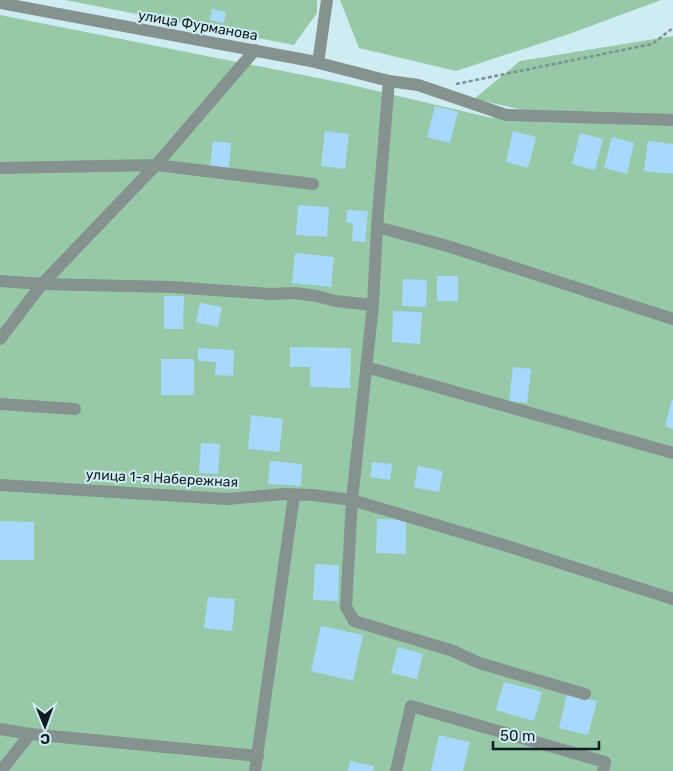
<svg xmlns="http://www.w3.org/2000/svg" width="673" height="771" font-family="Rubik,sans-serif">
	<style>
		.green { fill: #97c9a8 }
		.building { fill: #a7d9fc }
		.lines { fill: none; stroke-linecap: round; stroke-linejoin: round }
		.path { stroke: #7b9196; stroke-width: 2.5; stroke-dasharray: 4 2.5; stroke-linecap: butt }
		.minor { stroke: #85928f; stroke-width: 12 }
		.labels { text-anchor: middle; stroke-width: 4; stroke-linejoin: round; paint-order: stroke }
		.street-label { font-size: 14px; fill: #111c1f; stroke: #ceecf2 }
	</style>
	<rect width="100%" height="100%" fill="#ceecf2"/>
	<path class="green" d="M65 0H317V13L294 45Z
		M340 0H661L569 34 456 71 359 48Z
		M0 15 343 83 492 118 506 115H547L474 99 520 61 673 36V771H0Z"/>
	<path class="building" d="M212 9 226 12 224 23 210 20Z
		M435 106 458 112 450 143 427 137Z
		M325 131 349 134 345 169 321 166Z
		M513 131 536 137 528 168 506 162Z
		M580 133 603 139 595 170 572 164Z
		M612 137 634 143 627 174 604 168Z
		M213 141 231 143 229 168 210 166Z
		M648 141 673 144V174L644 171Z
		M298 205 329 207 327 237 296 235Z
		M347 210 368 211 365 242 352 241 353 223 346 222Z
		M295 253 334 257 331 287 292 283Z
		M437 276H458V301H437Z
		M403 279 427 280 426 307 402 306Z
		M164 296H184L183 329H164Z
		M200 303 222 307 218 327 196 322Z
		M393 311 422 312 420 344 392 342Z
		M290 347 351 348 350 388 310 387V367H290Z
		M198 348 234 350 233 376 215 375 216 362 198 361Z
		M161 359H194V395H161Z
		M513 367 531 369 527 403 509 401Z
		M672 400H673V429L665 426Z
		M251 415 283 419 279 452 248 449Z
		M201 443 220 444 218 474 199 473Z
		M270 461 302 464 301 486 268 484Z
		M372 462 392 464 390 480 370 477Z
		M418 466 443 471 439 492 414 487Z
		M377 519 406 520V554L376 553Z
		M0 521 34 522V560H0Z
		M315 564 339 565 338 601 313 600Z
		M208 597 235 599 232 631 204 628Z
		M321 626 363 635 353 681 311 671Z
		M398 647 423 654 417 679 391 673Z
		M504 682 542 692 534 721 496 710Z
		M567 694 597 701 588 735 559 728Z
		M439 735 470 742 463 771H431Z
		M350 761 374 766 373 771H348Z"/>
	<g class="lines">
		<path class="path" d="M456 84 652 44 673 28"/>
		<path class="minor" d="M0 3 311 61 389 81 418 85 506 115 673 120
			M318 63 327 0
			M389 81 377 227 373 305 352 500 346 607 354 621 453 651 479 663 585 694
			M0 168 156 165 313 184
			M377 227 451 247 673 319
			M0 281 42 284 172 287 270 294 295 293 317 296 335 301 373 305
			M0 339 42 284 156 165 255 50
			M366 367 673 453
			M0 404 75 409
			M0 485 227 499 284 494 313 495 352 500 504 545 673 599
			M0 729 30 734
			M1 771 30 734 258 756
			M255 771 294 496
			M396 771 411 706 605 762 603 771"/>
	</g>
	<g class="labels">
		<g class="street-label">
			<text transform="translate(198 25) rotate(10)" y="5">улица Фурманова</text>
			<text transform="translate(162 478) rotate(3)" y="5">улица 1-я Набережная</text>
		</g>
	</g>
	<g transform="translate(45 726) rotate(179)" stroke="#ceecf2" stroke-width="4" paint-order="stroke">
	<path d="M0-4L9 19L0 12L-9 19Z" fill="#111c1f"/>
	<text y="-8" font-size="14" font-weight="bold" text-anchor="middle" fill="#111c1f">С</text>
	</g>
	<path d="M493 741v8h106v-8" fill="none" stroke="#111c1f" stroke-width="2.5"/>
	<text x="500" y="741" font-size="15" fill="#111c1f" stroke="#ceecf2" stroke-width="4" paint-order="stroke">50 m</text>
</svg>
